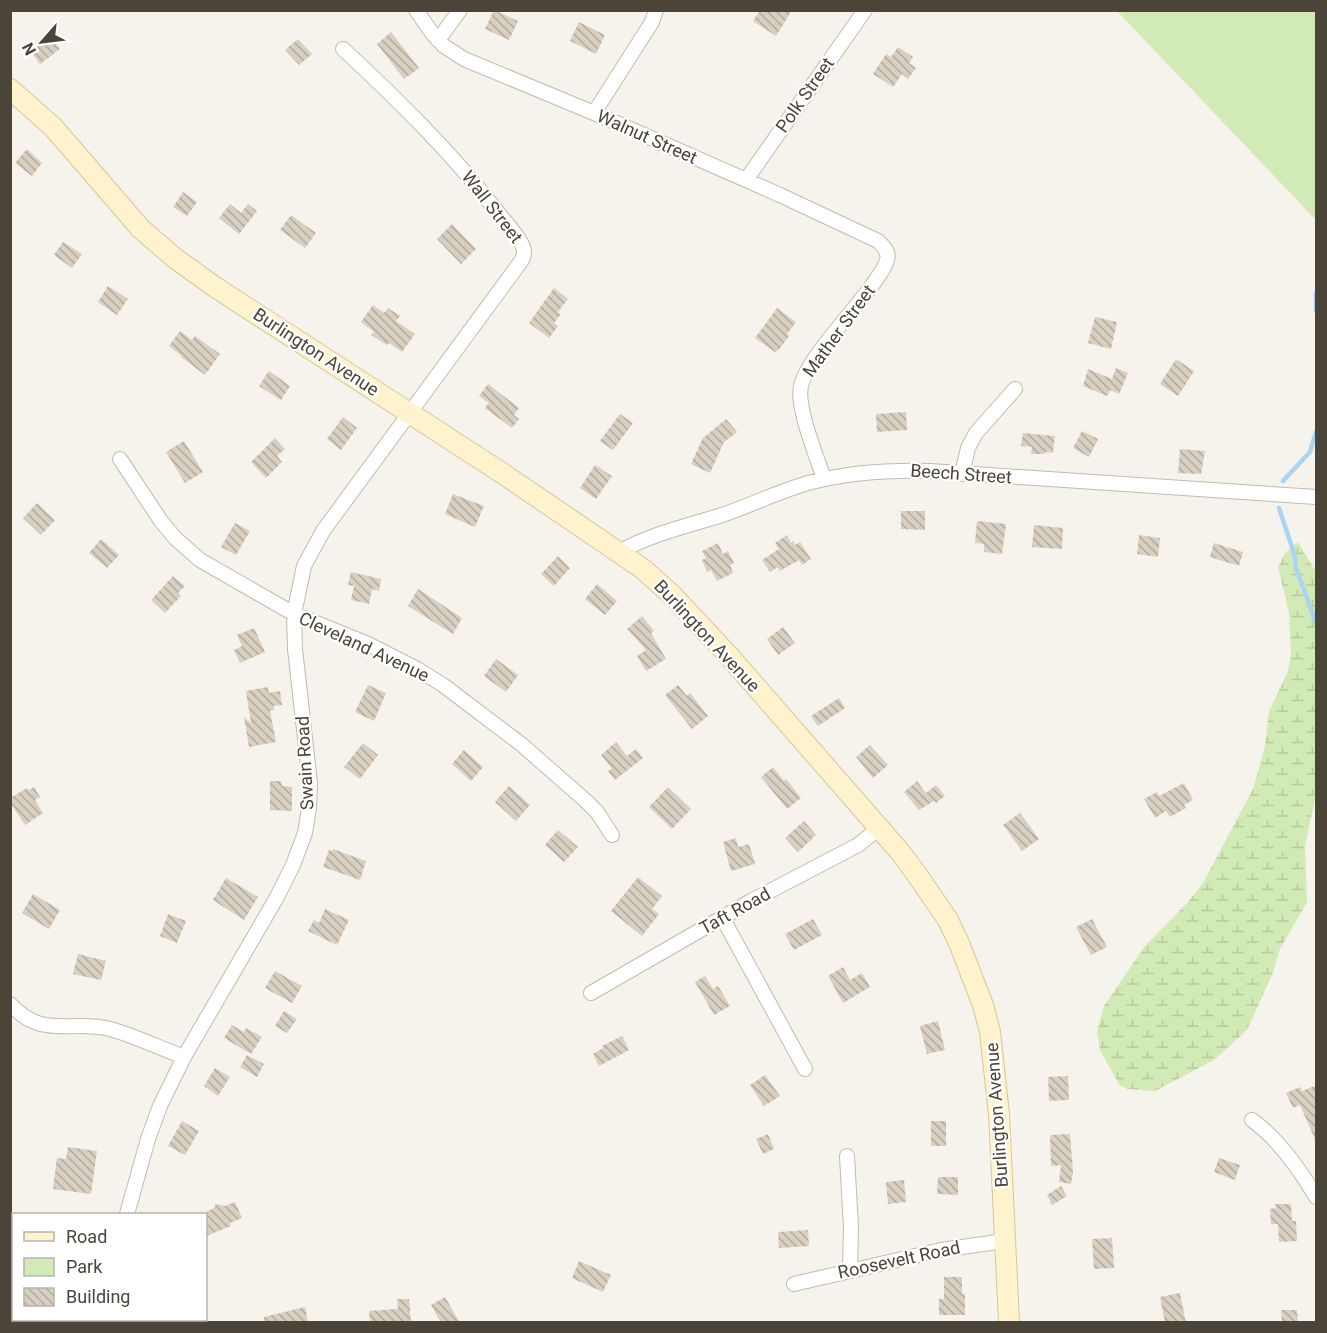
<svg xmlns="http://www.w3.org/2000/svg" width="1327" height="1333" font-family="Roboto,sans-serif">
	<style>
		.wetland { fill: url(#wetland-marsh) }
		.park { fill: #d2eab5 }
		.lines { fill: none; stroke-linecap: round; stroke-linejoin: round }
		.stream { stroke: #a9d4f2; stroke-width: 4.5 }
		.building { fill: url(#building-back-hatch) }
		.street-casing { stroke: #c2bbae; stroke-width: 16 }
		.secondary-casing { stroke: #d6c79b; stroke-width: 22 }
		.street { stroke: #fff; stroke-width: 14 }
		.secondary { stroke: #fff3cd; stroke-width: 20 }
		.labels { text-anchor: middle; stroke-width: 4.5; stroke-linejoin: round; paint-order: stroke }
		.street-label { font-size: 18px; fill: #4b4439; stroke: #fff }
	</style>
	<defs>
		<pattern id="wetland-marsh" width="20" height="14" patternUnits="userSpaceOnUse" patternTransform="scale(1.5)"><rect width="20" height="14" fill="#d2eab5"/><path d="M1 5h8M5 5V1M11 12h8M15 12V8" fill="none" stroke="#b6ca9c"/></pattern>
		<pattern id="building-back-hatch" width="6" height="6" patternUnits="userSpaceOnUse" patternTransform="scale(1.5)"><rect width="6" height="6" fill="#d8cfc1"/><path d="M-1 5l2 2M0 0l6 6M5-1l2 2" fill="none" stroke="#b1aa9e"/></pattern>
	</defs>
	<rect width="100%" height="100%" fill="#f6f3ec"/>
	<path class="wetland" d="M1298 542 1316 572V762L1315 765V799L1305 845 1307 902 1280 949 1272 975 1247 1030 1214 1060 1155 1091 1128 1089 1120 1086 1100 1050 1097 1032 1104 1006 1144 947 1187 903 1203 883 1253 789 1265 746 1269 711 1288 671 1291 654 1289 612 1278 567 1286 552Z"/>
	<path class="park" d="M1117 11H1316V220Z"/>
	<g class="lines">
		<path class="stream" d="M1316 293V311
			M1283 481 1310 452 1316 432
			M1279 508 1294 553 1296 568 1316 623"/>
	</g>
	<path class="building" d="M494 10 518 21 509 40 485 29Z
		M760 10H792L776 36 753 21Z
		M579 22 605 35 596 54 570 41Z
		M391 32 419 68 404 79 377 44Z
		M48 33 60 49 40 64 28 48Z
		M298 39 312 54 299 65 285 50Z
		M898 47 913 57 909 63 916 68 908 79 902 74 893 87 873 74 886 54 891 57Z
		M27 149 42 163 32 176 15 163Z
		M183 192 197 202 187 216 173 207Z
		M230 204 241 213 248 204 257 211 239 234 219 218Z
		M291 215 316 233 305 248 280 230Z
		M452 224 476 249 461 264 437 239Z
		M63 242 82 254 72 268 54 255Z
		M108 286 128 299 117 315 98 302Z
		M554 288 568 299 558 312 561 314 554 323 558 326 549 338 529 323Z
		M373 305 384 313 388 308 400 316 396 321 415 334 402 352 389 343 387 345 371 335 374 332 361 322Z
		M777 308 796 322 787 334 789 336 778 351 777 350 775 352 755 338Z
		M1095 317 1117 322 1111 349 1088 343Z
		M180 331 192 340 195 336 220 354 205 375 181 357 182 356 169 346Z
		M1176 359 1194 371 1178 396 1160 384Z
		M1116 368 1128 373 1119 394 1110 390 1107 396 1083 386 1088 369 1112 379Z
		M269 371 290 386 281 400 259 386Z
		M488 384 519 408 514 415 519 419 512 428 485 408 489 403 479 396Z
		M906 412 907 430 877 432 876 414Z
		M620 414 633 423 613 450 600 441Z
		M343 417 357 428 341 450 327 439Z
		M726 419 737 432 724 442 710 473 691 464 703 438Z
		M1082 431 1098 439 1089 457 1073 448Z
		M1023 433 1055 436 1053 453 1045 452V454H1031L1032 447 1021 446Z
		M275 438 285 449 277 456 282 462 266 478 251 462Z
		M184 441 203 472 185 483 166 452Z
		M1180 449 1205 451 1201 474 1178 473Z
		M595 465 612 476 596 499 580 488Z
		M453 494 484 506 475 527 445 514Z
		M37 503 55 520 41 535 23 518Z
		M901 511H925V530L901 529Z
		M977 521 1006 524 1002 554 984 552V544L975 543Z
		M235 523 250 531 236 555 221 547Z
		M1034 525 1063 528 1062 549 1032 547Z
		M787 535 791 543 793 541 795 545 800 542 811 559 802 565 799 560 780 571 778 567 770 572 762 560 779 549 775 543Z
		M1139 535 1160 538 1158 557 1137 554Z
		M101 539 119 555 107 568 89 553Z
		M718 543 723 554 728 551 734 563 730 565 733 573 717 581 711 570 707 572 702 560 706 558 702 551Z
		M1214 543 1243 552 1239 566 1210 557Z
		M558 556 570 568 554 586 541 574Z
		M351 572 381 579 379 591 372 589 369 604 351 600 354 586 348 585Z
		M173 576 185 586 178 593 181 596 165 613 151 600Z
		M597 584 617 601 605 615 585 599Z
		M418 589 462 618 453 634 408 606Z
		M642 616 654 631 651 633 666 659 646 671 637 656 646 650 627 629Z
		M783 627 795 643 778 655 767 639Z
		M254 628 265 652 240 663 234 650 242 646 237 635Z
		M496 659 518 675 506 692 484 676Z
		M368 685 386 693 374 721 355 712Z
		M678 685 687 696 690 693 708 716 692 729 665 695Z
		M268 687 269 693 280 691 282 705 273 706 274 710 270 711 276 742 249 747 244 717 251 723 246 691Z
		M839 698 845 708 818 726 811 716Z
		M616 742 627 756 636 749 643 758 615 780 608 771 612 769 601 755Z
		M363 743 378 755 360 779 344 767Z
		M870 745 888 765 873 778 856 757Z
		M464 750 483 767 471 781 452 764Z
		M773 767 784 781 786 779 801 798 787 809 761 777Z
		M270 781H281L282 786 292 787V811L270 810Z
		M917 781 926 793 936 785 945 796 936 803 934 801 919 810 904 792Z
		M1184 783 1193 800 1184 805 1186 808 1170 817 1166 811 1155 818 1144 799 1157 792 1159 796Z
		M509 786 530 805 516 821 495 802Z
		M34 787 40 797 35 800 43 813 25 825 10 802V798L27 788 29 790Z
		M668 787 691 809 672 829 649 807Z
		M1020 813 1039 839 1022 851 1003 825Z
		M804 821 816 835 798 852 785 838Z
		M558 830 578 847 564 862 545 845Z
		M736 838 738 847 749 844 755 864 731 871 723 842Z
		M333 849 366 861 360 880 323 867 329 850 333 851Z
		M638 877 662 896 652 909 659 914 642 936 611 911Z
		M226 878 258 897 244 920 213 900Z
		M33 894 60 910 49 929 22 913Z
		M325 909 349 920 337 945 308 931 314 920 319 923Z
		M168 914 186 921 177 943 160 936Z
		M813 919 822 935 794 950 785 934Z
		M1092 919 1107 947 1091 955 1076 927Z
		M78 954 106 961 101 980 73 974Z
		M843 967 850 980 862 973 870 987 843 1003 828 976Z
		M275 971 302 986 292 1003 265 988Z
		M705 976 713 989 718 986 730 1006 714 1015 695 982Z
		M284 1011 297 1019 287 1033 275 1026Z
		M938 1021 945 1050 927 1054 920 1026Z
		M232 1025 244 1032 246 1028 262 1037 251 1054 224 1038Z
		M622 1036 629 1050 599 1066 593 1054 603 1048 602 1046Z
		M247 1055 264 1064 257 1077 240 1067Z
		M215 1068 230 1077 218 1096 204 1086Z
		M765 1075 780 1096 764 1106 750 1085Z
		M1068 1076 1069 1100 1049 1101 1048 1077Z
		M1317 1085V1144L1300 1105 1293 1108 1286 1093 1300 1087 1302 1091Z
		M182 1121 199 1131 185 1155 168 1146Z
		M931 1121H946V1146H931Z
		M768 1134 774 1149 763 1154 756 1139Z
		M1070 1134 1073 1172 1071 1184 1059 1182 1061 1165 1051 1166 1050 1135Z
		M68 1147 97 1151 91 1194 53 1189 57 1158 66 1159Z
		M1219 1158 1240 1165 1235 1180 1214 1172Z
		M938 1177H958V1195L937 1194Z
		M904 1180 906 1202 888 1204 886 1182Z
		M1061 1186 1067 1196 1052 1205 1047 1195Z
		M235 1202 242 1218 230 1223 231 1226 206 1236V1212L214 1208 216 1204 225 1206Z
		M1275 1204H1291L1292 1221H1296L1297 1241 1279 1242 1278 1224H1271L1270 1209 1276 1208Z
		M808 1230 809 1246 779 1248 778 1232Z
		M1112 1238 1114 1268 1094 1269 1092 1239Z
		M579 1261 611 1275 603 1292 572 1278Z
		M944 1277H962V1294H965V1315H939V1299H944Z
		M1180 1293 1186 1323H1165L1160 1297Z
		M445 1297 460 1323H441L431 1305Z
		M397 1299H409L411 1323H370L369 1311 398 1309Z
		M305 1307 308 1323H264V1317Z
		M1281 1310H1297L1298 1323H1282Z"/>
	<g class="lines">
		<defs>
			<path id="street" d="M416 10 432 33 444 46 464 59 594 113 780 195 878 241C883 246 890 252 887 260 885 268 878 277 873 284 856 309 807 359 801 386 796 407 817 457 824 479
				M438 40 460 10
				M594 113 652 22 656 10
				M746 180 865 10
				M120 459 161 521 176 539 200 560 294 614 368 644 417 669 443 685 521 744 586 801 597 812 612 835
				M962 474 968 448 976 433 1015 389
				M619 552C651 534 687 526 722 515 752 505 781 490 812 482 851 472 890 470 930 471L1316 497
				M722 917 805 1069
				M591 993 751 901 858 845 878 829
				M10 1004C43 1040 70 1019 110 1029 135 1036 160 1048 184 1057
				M1252 1120C1279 1140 1299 1168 1316 1197
				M847 1156 851 1227 850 1270
				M127 1214 148 1139 160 1106 184 1057 277 897 293 865 305 833 309 808 310 783 295 649 294 614 304 566 323 531 522 260C524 255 525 252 523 247 518 234 504 221 496 210 450 151 397 99 343 49
				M10 1236 14 1235
				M794 1284 941 1250 1004 1241
				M96 1322 97 1320"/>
			<path id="secondary" d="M10 89 53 127 141 229 176 259 215 287 502 473 643 569 673 596 730 657 901 853 918 876 948 920 959 943 983 1005 990 1032 999 1114 1009 1322"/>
		</defs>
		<use href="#street" class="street-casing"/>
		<use href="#secondary" class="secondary-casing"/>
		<use href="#street" class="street"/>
		<use href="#secondary" class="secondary"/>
	</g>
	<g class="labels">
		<g class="street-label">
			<text transform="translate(805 95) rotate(-55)" y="6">Polk Street</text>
			<text transform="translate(647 137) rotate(24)" y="6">Walnut Street</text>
			<text transform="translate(492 207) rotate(52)" y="6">Wall Street</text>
			<text transform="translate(839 331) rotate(-54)" y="6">Mather Street</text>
			<text transform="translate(316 352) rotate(33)" y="6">Burlington Avenue</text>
			<text transform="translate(961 474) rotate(4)" y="6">Beech Street</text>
			<text transform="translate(707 636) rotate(47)" y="6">Burlington Avenue</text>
			<text transform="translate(364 647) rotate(25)" y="6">Cleveland Avenue</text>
			<text transform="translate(305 763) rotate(-93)" y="6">Swain Road</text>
			<text transform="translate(735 911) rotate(-29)" y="6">Taft Road</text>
			<text transform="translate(997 1115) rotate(-94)" y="6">Burlington Avenue</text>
			<text transform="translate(899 1260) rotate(-12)" y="6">Roosevelt Road</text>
		</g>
	</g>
	<rect width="1327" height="1333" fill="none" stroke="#4b4439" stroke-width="24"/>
	<rect x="12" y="1213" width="195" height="108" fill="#ffffff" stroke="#b7b4b0" stroke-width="1.5"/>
	<rect x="24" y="1232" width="30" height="9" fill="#fff3cd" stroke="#b7b4b0" stroke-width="1.5"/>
	<text x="66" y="1243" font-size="18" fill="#4b4439">Road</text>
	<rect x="24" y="1258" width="30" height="18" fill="#d2eab5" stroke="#b7b4b0" stroke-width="1.5"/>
	<text x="66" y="1273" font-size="18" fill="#4b4439">Park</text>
	<rect x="24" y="1288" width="30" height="18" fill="url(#building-back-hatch)" stroke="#b7b4b0" stroke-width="1.5"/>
	<text x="66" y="1303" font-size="18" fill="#4b4439">Building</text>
	<g transform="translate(42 42) rotate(242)" stroke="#ffffff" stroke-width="4.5" paint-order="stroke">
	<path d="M0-4.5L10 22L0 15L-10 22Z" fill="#4b4439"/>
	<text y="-9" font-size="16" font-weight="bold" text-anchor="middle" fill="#4b4439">N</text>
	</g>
</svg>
